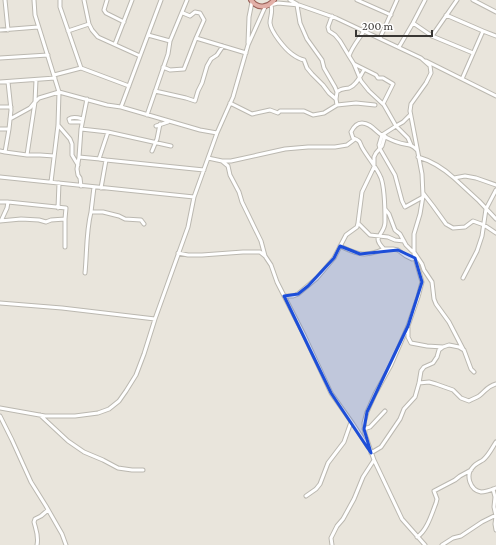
<svg xmlns="http://www.w3.org/2000/svg" width="496" height="545" font-family="'Crimson Pro',serif">
	<style>
		.lines { fill: none; stroke-linecap: round; stroke-linejoin: round }
		.minor-casing { stroke: #bbb8b0; stroke-width: 5 }
		.major-casing { stroke: #9a6259; stroke-width: 6 }
		.minor { stroke: #fff; stroke-width: 3 }
		.major { stroke: #e2afa7; stroke-width: 4 }
		.marked { fill: #1d4ed8; fill-opacity: 0.2; stroke: #1d4ed8; stroke-width: 3; stroke-linejoin: round }
	</style>
	<rect width="100%" height="100%" fill="#e9e5dc"/>
	<g class="lines">
		<defs>
			<path id="minor" d="M5 0 8 30
				M34 0 35 15 59 92 58 125 51 182
				M60 0V7L81 68
				M84 0 89 24 92 30 98 37 140 56
				M107 0 104 10 106 13 124 22
				M290 0 297 4
				M357 0 391 15
				M473 0 496 12
				M270 5 278 3 299 5 336 18 421 58 430 66 431 73 426 83 411 104 410 111 422 174 423 196 420 214 414 234V254L422 282 418 297 408 326 391 365 375 394 367 412 364 423 365 434 374 460 402 519 425 545
				M271 5C273 14 270 16 270 23 271 32 285 49 292 54 296 57 299 59 304 60L307 68 312 74 323 85 329 93 336 99 337 105
				M297 5 300 23 307 39 322 60 324 68 335 87 337 92 336 99
				M183 13 190 16 195 12 200 13 204 20 196 38
				M446 15 483 31 462 79
				M332 16 328 27 329 31 335 35 340 41 349 56
				M413 23 432 36 473 53
				M0 30 38 27
				M68 31 89 24
				M364 31C359 39 352 47 349 56L354 64 361 81 369 91 384 105 396 126 382 135 379 145 380 149 395 175 402 201 405 207 423 197
				M483 31 496 36
				M148 35 170 41
				M432 36 457 0
				M380 38 397 0
				M248 43 249 17 252 2
				M115 44 132 0
				M399 47 413 23 425 0
				M0 58 48 55
				M426 61 496 96
				M354 64 376 75 378 78H383L393 84 383 104
				M163 67 170 70 184 69 196 38 246 53
				M54 75 81 68 129 86
				M0 82 55 78
				M155 91 186 98 195 101 198 91 202 83 207 66 211 59 217 55 223 46
				M337 92C341 88 344 89 349 88 357 85 360 76 364 70
				M87 99 81 129 108 132 99 159 106 160 101 188
				M230 103 252 114 270 110 278 113 280 111H304L313 115 324 113 337 105 356 103 375 105
				M0 107H11
				M121 107 161 0
				M147 115 168 54 170 41 187 0
				M410 115 403 122 396 126 408 138 411 145
				M10 119 30 108 35 102 39 98 59 92 107 105 121 107 200 130 217 133
				M82 122H70L69 119C73 116 79 118 83 119
				M58 125 70 139 72 144V155L78 165
				M156 126 168 122
				M0 129H9
				M81 129 79 157 100 159
				M108 132 171 146
				M385 136 382 146 376 153 374 157V167L362 192 358 223 370 235 388 237 395 240 404 241
				M0 151 5 152 9 129 11 110 8 82
				M152 151 157 139 160 124
				M5 152 27 155 35 102 36 80
				M27 155H40L54 156
				M79 157 77 169 78 175 80 178 81 186
				M418 157C432 161 443 168 454 178L465 176 476 178 496 185
				M208 158 222 161 228 166 230 175 239 192 242 202 261 241 265 256
				M106 160 204 170
				M222 161H231L285 149 308 147H335L347 145 355 139
				M0 177 194 197
				M454 178 479 201 496 219
				M94 187 91 212H103L119 216 125 219 141 220 144 224
				M423 193 433 206 446 224 453 228 465 227 473 221 484 225 496 233
				M0 202H8L66 208 65 219V247
				M58 208 59 183
				M385 209 389 214 395 230 400 234 406 245 412 251 414 252 422 264 424 270 432 282 434 299 436 304 449 322 463 349
				M0 221 21 219 39 220 46 222 51 220 65 219
				M1 221 7 208 8 202
				M340 246C358 255 366 257 384 249
				M178 253 188 255H202L243 252H260L265 256 271 265 277 282 304 335 331 393 353 424 368 447
				M415 258 412 259 406 256 398 250 393 249H384C382 247 378 243 378 239 379 234 385 230 385 222 385 210 385 189 381 178 377 168 369 159 363 149 359 143 362 141 353 138L351 132C353 128 357 123 362 123 371 123 376 132 383 136 388 138 393 141 397 142 407 146 409 142 417 150
				M85 273C87 253 86 232 91 212
				M463 278 477 251 482 236 486 209 496 190
				M284 296H293L298 294 317 278 334 258 346 235 357 227 358 223
				M0 303 62 308 155 319
				M408 328V337L411 343 427 346 443 347
				M419 383 429 382 436 384 453 390 461 398 469 401C472 399 476 398 479 396 486 391 486 387 496 384
				M0 408 45 416H75L98 413 109 409 119 401 126 391 136 375 144 354 155 319 188 227 194 197 217 133 233 97 248 45 265 7
				M40 415 68 441 84 452 103 460 118 468 132 470H143
				M0 416 12 440 31 482 46 506 62 534 66 545
				M364 429 370 427 385 411
				M496 442C492 448 489 455 483 460 480 462 475 464 473 467 465 475 470 490 481 492 486 492 491 490 496 488
				M371 452V453L381 447 400 419 404 409 415 397 419 383 421 371 424 367 433 363 437 357 439 350 443 347 449 345 459 347 464 350 471 369 474 372
				M493 489 495 497 494 507 496 516 495 524 496 530
				M306 496 316 489 320 484 328 463 344 442 351 422
				M417 537C427 531 432 513 436 503L437 499 434 491 455 480 460 476 471 470
				M37 545C39 536 36 530 34 522L35 519 41 516 48 510
				M332 545 331 538 337 526 343 519 354 499 363 477 374 460
				M442 545 453 538 461 536 482 522 496 515"/>
			<path id="major" d="M251 0C257 9 268 8 274 0"/>
		</defs>
		<use href="#minor" class="minor-casing"/>
		<use href="#major" class="major-casing"/>
		<use href="#minor" class="minor"/>
		<use href="#major" class="major"/>
	</g>
	<path class="marked" d="M340 246 360 254 398 250 415 258 422 282 408 326 367 412 364 429 371 453 331 393 284 296 298 294 308 286 334 258Z"/>
	<path d="M356 30v6h76v-6" fill="none" stroke="#393734" stroke-width="2"/>
	<text x="362" y="30" font-size="12" fill="#393734" stroke="#ffffff" stroke-width="3" paint-order="stroke">200 m</text>
</svg>
